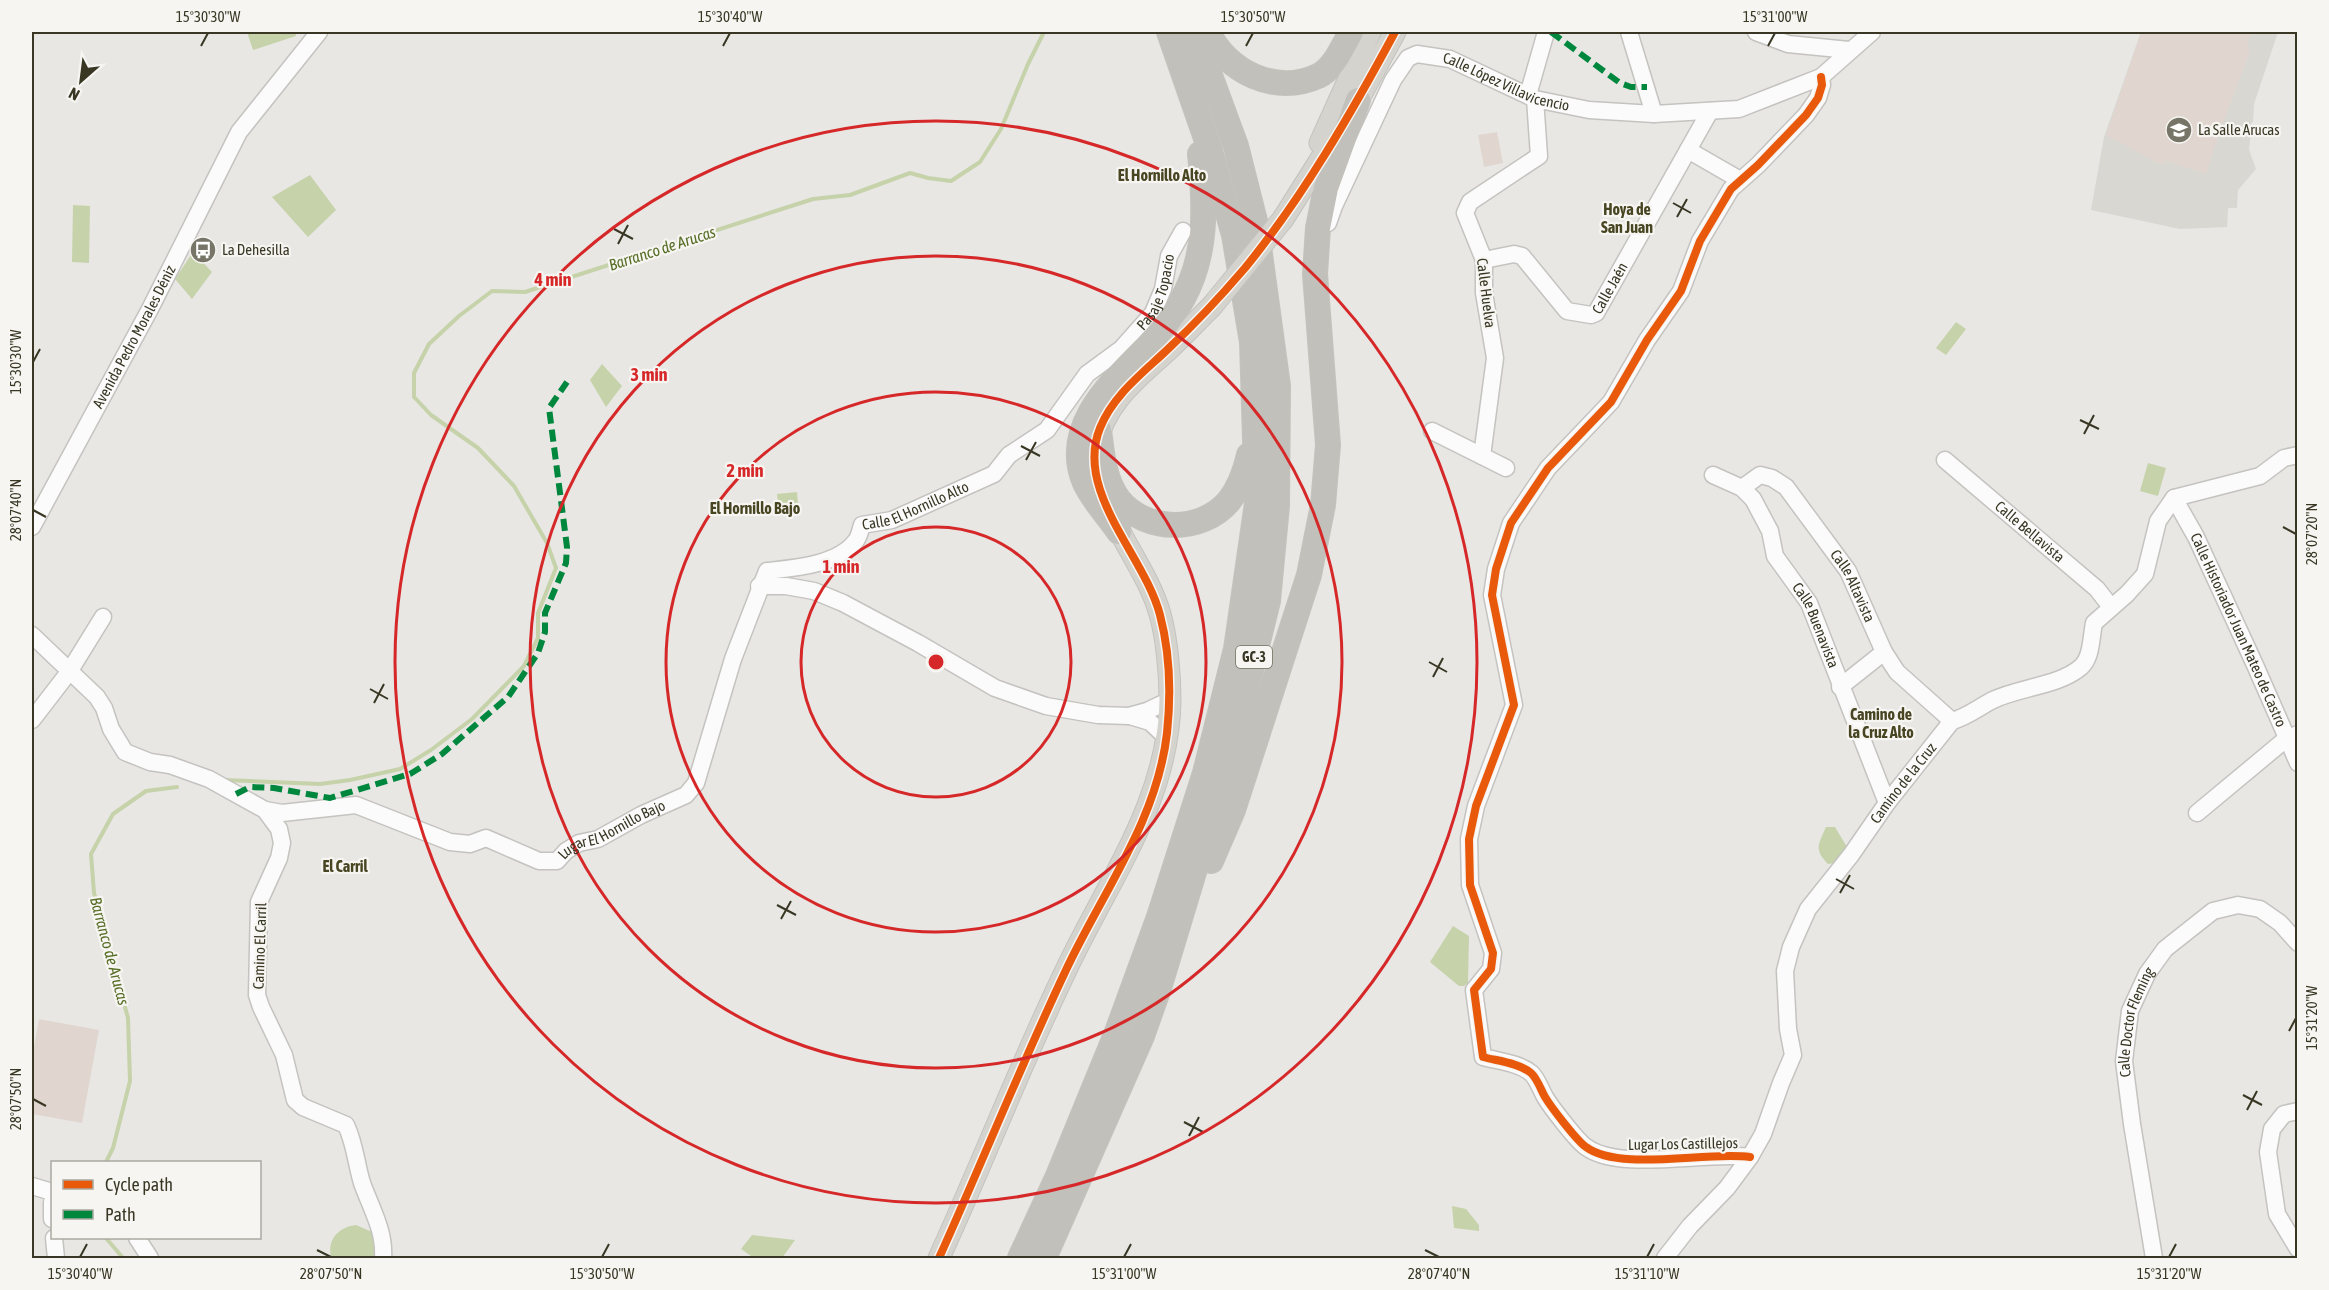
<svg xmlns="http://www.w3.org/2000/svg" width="2329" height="1290" font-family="'Asap Condensed',sans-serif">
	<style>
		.built { fill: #d9d7d2 }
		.green { fill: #e0d6cf }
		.water { fill: #c6d2a9 }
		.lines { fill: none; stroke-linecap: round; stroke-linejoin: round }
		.stream { stroke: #c6d2a9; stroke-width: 4 }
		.minor-casing { stroke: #c4c3c0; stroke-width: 19 }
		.major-casing { stroke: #c4c3bd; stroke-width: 23 }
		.highway-casing { stroke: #c4c3bd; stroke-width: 26 }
		.minor { stroke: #fcfbfb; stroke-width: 16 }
		.major { stroke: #d4d3ce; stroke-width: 21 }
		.highway { stroke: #c1c0ba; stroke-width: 24 }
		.major-bridge-casing { stroke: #c4c3bd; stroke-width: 23; stroke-linecap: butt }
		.major-bridge { stroke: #d4d3ce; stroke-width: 21 }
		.quiet { stroke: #00873e; stroke-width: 6; stroke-dasharray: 12 6; stroke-linecap: butt }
		.cycleway-casing { stroke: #f7f5f2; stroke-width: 11 }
		.cycleway { stroke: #e8590c; stroke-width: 8 }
		.ticks { fill: none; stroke: #393724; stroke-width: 2 }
		.ring { fill: none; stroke: #d62828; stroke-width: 3 }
		.labels { text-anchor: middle; stroke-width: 4.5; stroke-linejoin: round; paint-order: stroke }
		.shield { fill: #f7f5f2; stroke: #727062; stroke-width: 1.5 }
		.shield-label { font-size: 14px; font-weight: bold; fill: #393724 }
		.street-label { font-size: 15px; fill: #393724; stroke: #f7f5f2 }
		.poi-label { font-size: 15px; fill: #393724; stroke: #f7f5f2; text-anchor: start }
		.neighbourhood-label { font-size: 16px; font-weight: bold; fill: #484522; stroke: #f7f5f2 }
		.water-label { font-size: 16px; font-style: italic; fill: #566d25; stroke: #f7f5f2 }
		.centre { fill: #d62828; stroke: #f7f5f2; stroke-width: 3 }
		.ring-label { font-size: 18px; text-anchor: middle; font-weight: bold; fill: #d62828; stroke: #f7f5f2; stroke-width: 4.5; stroke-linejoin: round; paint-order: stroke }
		.neatline { fill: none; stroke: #393724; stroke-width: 2 }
		.ticks-label { font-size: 15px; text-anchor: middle; fill: #393724 }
	</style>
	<rect width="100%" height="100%" fill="#e8e7e4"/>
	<path class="built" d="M2141 32H2278L2254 104 2253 121 2249 128 2251 132 2249 150 2256 169 2238 190 2237 208H2228L2227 227 2180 229 2091 210 2104 137Z"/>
	<path class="green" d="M2141 32H2251L2247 48 2250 51 2220 131 2206 174 2164 160 2162 165 2106 135Z
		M1497 132 1503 163 1484 167 1478 135Z
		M39 1019 99 1030 82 1123 32 1114V1058Z"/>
	<path class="water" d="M247 32H295L296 36 253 50Z
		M310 175 336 210 308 237 272 197Z
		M73 205 90 206 89 263 72 262Z
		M193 252 212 272 192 299 175 279Z
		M1956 322 1966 329 1946 355 1936 348Z
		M602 364 622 386 606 407 590 380Z
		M2148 463 2166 468 2158 496 2140 491Z
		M797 492 799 515 779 516 777 494Z
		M1826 827H1835L1847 847 1834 863 1828 864C1813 849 1819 844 1826 827Z
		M1453 926 1469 936 1468 983 1464 986H1459L1430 962Z
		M1452 1206 1466 1209 1479 1225V1231L1454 1228Z
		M356 1225 372 1232 378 1258H331C327 1240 338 1227 356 1225Z
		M752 1235 795 1240 782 1258H754L741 1249Z"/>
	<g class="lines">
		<path class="stream" d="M224 780 320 784 350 780 400 769 431 750 472 719 524 666 538 638V613L556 568 547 543 514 486 478 448 431 415 414 397V373L429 344 459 316 492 291 525 292 813 199 850 195 910 173 928 178 951 181 980 162 1001 129 1028 64 1044 32
			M106 1162 113 1148 130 1081 128 1018 94 893 91 854 113 814 146 791 177 787
			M106 1238 123 1258"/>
		<defs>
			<g id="minor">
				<path d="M1629 32 1654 114"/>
				<path d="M1756 32 1788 44 1849 50"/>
				<path d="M1528 95 1546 32"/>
				<path d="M1688 150 1740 180"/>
				<path id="s1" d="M1328 223 1334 206 1393 80 1408 58 1417 54 1450 59 1535 99 1589 110 1654 114 1739 109 1821 77 1872 32"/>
				<path id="s2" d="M1484 260 1514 254 1522 256 1567 311 1591 315 1596 313 1710 111"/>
				<path d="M1432 431 1506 468"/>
				<path d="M1482 456 1495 358 1484 293V260L1465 213 1470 202 1539 156 1535 99"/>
				<path id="s3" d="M1945 460 2097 589 2111 607"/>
				<path id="s4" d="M1713 475 1742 488 1753 499 1770 531 1775 556 1809 603 1887 803"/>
				<path id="s5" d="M1742 488 1760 475 1772 478 1786 487 1848 571 1884 652 1897 672 1952 721"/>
				<path id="s6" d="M2174 498 2196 537 2255 665 2298 763"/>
				<path id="s7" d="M32 527 150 309 239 132 319 32"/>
				<path d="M759 586H786L814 591 843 603 918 643 995 688 1046 706 1098 715 1129 716 1147 711 1170 700"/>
				<path d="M32 635 97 697 104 708 111 729 125 752 150 762 170 765 209 779 265 810 279 829 282 843 279 858 259 902 257 995 261 1007 284 1055 295 1100 303 1107 346 1125C355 1144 356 1163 362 1183 371 1208 385 1231 383 1258"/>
				<path d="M1840 687 1884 652"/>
				<path d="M1130 716 1150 722 1167 738"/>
				<path d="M32 720 69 672 103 617"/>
				<path id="s8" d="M265 810 282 813 356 805 450 842 470 844 486 838 539 861H557L566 851 579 843 598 839 641 815 686 795 696 783 733 659 767 571C794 568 837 565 855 542 859 538 860 531 862 525L892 520 994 474 1009 455 1047 430 1087 374 1121 349 1153 313 1163 289 1169 256 1183 231"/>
				<path d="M2197 813 2286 739 2298 734"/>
				<path d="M2298 1111 2284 1114 2272 1129 2268 1152 2277 1214 2298 1249"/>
				<path d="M1750 1157C1706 1151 1620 1172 1586 1147 1577 1141 1551 1107 1545 1097 1541 1090 1537 1078 1531 1073 1519 1063 1498 1061 1483 1057L1474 990 1491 969 1493 953 1470 885 1469 839 1476 806 1514 705 1492 595 1496 569 1511 523 1548 468 1611 402 1647 340 1681 291 1700 241 1731 189 1758 165 1806 115 1818 98 1822 85 1821 77"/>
				<path d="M32 1186 52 1192"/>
				<path d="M52 1202V1219"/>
				<path d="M54 1238 56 1258"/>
				<path d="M137 1238 150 1258"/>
				<path id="s9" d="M1665 1258 1690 1226 1727 1188 1750 1157 1763 1134 1781 1083 1793 1055 1788 1029 1785 971 1791 947 1808 909 1851 855 1887 803 1952 721C1967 717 1979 707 1993 700 2020 687 2059 686 2081 667 2092 657 2091 637 2094 623L2127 594 2145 574 2158 521 2174 498 2260 476 2284 458 2298 455"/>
				<path id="s10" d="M2154 1258 2132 1124 2124 1061 2130 1011 2147 974 2165 949 2213 911 2238 905 2260 909 2280 923 2298 943"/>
			</g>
			<path id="major" d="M1320 143 1370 32
				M1283 219 1358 100 1395 32
				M1096 447C1103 403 1139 377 1169 349 1184 335 1198 320 1212 306
				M939 1258C983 1162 1021 1063 1067 968 1108 881 1169 800 1170 700 1170 674 1167 639 1160 614 1150 579 1127 549 1112 516"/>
			<path id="highway" d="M1208 32C1226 71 1275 96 1318 76 1334 69 1343 46 1351 32
				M1099 430C1102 453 1104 481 1119 500 1146 533 1202 533 1229 501 1240 487 1245 472 1249 455
				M1119 532C1108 516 1093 500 1085 483 1061 427 1112 382 1146 347 1160 333 1173 317 1182 300 1208 254 1205 204 1200 154
				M1211 861 1233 810 1309 575 1323 505 1328 445 1315 274 1318 228 1326 188 1358 100
				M1020 1258 1058 1176 1117 1032 1159 917 1205 773 1236 649 1257 503 1252 342 1234 235 1209 147 1169 32
				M1044 1258 1142 1036 1159 988 1233 743 1268 601 1277 506 1278 386 1256 225 1236 146 1194 32"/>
		</defs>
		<use href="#minor" class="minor-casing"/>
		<use href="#major" class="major-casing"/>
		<use href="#highway" class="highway-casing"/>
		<use href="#minor" class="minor"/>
		<use href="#major" class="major"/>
		<use href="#highway" class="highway"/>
		<defs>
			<path id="major-bridge" d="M1212 306 1283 219"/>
		</defs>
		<use href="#major-bridge" class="major-bridge-casing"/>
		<use href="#major-bridge" class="major-bridge"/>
		<path class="quiet" d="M1551 32 1620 83 1631 87H1647
			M236 794 250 787 274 788 330 798 410 774 442 754 508 697 538 653 545 632V613L566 563 567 547 549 408 567 382"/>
		<defs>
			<path id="cycleway" d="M1750 1157C1706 1151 1620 1172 1586 1147 1577 1141 1551 1107 1545 1097 1541 1090 1537 1078 1531 1073 1519 1063 1498 1061 1483 1057L1474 990 1491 969 1493 953 1470 885 1469 839 1476 806 1514 705 1492 595 1496 569 1511 523 1548 468 1611 402 1647 340 1681 291 1700 241 1731 189 1758 165 1806 115 1818 98 1822 85 1821 77
				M939 1258C982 1163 1021 1065 1066 970 1102 893 1157 821 1167 733 1171 695 1170 653 1160 615 1145 556 1074 492 1100 428 1113 395 1143 373 1168 349 1196 323 1221 296 1245 268 1303 197 1352 112 1395 32"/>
		</defs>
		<use href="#cycleway" class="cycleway-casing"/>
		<use href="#cycleway" class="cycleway"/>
	</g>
	<path class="ticks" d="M201 46 208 33M723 46 730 33M1246 46 1253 33M1768 46 1775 33M1673 203 1691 213M1677 217 1687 199M614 229 633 239M618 244 628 225M33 362 40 349M2080 420 2099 429M2084 434 2094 415M1021 446 1040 456M1026 460 1036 442M33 510 46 517M2283 527 2296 534M1429 662 1447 672M1433 677 1443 658M370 689 388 699M374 703 384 684M1836 879 1854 889M1840 893 1850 875M777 905 796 915M781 919 791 901M2289 1031 2296 1018M2243 1095 2262 1105M33 1099 46 1106M2247 1110 2257 1091M1184 1122 1203 1132M1189 1136 1199 1117M317 1250 331 1257M1425 1250 1439 1257M80 1257 87 1244M602 1257 609 1244M1124 1257 1131 1244M1647 1257 1654 1244M2169 1257 2176 1244"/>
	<g class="ring">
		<circle cx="936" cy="662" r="135"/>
		<circle cx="936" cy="662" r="270"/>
		<circle cx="936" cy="662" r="406"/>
		<circle cx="936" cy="662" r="541"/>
	</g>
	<defs>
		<symbol id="school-disc" viewBox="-11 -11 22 22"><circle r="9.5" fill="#767567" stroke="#f7f5f2"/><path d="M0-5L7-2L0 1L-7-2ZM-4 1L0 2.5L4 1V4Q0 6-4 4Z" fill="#fff"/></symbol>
		<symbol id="bus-disc" viewBox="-11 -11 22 22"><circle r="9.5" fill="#767567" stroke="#f7f5f2"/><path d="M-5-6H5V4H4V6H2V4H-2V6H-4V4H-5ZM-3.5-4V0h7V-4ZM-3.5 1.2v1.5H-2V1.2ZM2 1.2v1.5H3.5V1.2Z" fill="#fff"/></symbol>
	</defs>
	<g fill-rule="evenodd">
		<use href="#school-disc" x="2164" y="115" width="30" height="30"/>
		<use href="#bus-disc" x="188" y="235" width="30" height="30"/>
	</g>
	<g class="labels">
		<rect class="shield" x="1236" y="646" width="36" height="22" rx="4.5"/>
		<g class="shield-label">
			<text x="1254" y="662">GC-3</text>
		</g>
		<g class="street-label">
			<text dy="5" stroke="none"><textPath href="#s1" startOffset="288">Calle López Villavicencio</textPath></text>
			<text dy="5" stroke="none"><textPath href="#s2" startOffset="168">Calle Jaén</textPath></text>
			<text dy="5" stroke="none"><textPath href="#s8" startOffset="1197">Pasaje Topacio</textPath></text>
			<text transform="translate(1486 293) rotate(83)" y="5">Calle Huelva</text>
			<text dy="5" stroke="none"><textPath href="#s7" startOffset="216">Avenida Pedro Morales Déniz</textPath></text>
			<text dy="5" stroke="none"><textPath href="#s8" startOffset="862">Calle El Hornillo Alto</textPath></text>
			<text dy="5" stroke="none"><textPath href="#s3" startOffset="111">Calle Bellavista</textPath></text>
			<text dy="5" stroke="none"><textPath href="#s5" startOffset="171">Calle Altavista</textPath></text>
			<text dy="5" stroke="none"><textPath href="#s4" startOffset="190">Calle Buenavista</textPath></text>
			<text dy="5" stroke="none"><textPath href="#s6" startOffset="147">Calle Historiador Juan Mateo de Castro</textPath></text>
			<text dy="5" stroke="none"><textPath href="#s9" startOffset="552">Camino de la Cruz</textPath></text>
			<text dy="5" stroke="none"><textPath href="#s8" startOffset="370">Lugar El Hornillo Bajo</textPath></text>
			<text transform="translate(260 946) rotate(-88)" y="5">Camino El Carril</text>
			<text dy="5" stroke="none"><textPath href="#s10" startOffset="240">Calle Doctor Fleming</textPath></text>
			<text transform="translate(1683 1144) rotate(-1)" y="5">Lugar Los Castillejos</text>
		</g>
		<g class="poi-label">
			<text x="2198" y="135">La Salle Arucas</text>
			<text x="222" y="255">La Dehesilla</text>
		</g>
		<g class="neighbourhood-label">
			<text x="1162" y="181">El Hornillo Alto</text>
			<text x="1627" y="215">Hoya de<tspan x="1627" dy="18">San Juan</tspan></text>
			<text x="755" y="514">El Hornillo Bajo</text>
			<text x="1881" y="720">Camino de<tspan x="1881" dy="18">la Cruz Alto</tspan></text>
			<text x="345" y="872">El Carril</text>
		</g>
		<g class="water-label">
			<text transform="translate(662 248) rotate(-18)" y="6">Barranco de Arucas</text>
			<text transform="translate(110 951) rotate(75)" y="6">Barranco de Arucas</text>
		</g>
	</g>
	<circle cx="936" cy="662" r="9" class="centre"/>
	<g class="ring-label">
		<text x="553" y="286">4 min</text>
		<text x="649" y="381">3 min</text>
		<text x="745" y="477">2 min</text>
		<text x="841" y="573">1 min</text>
	</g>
	<rect width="2329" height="1290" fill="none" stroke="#f7f5f2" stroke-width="66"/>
	<rect x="51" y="1161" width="210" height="78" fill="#f7f5f2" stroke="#aba9a0" stroke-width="1.5"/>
	<rect x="63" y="1180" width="30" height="9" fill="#e8590c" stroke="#aba9a0" stroke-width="1.5"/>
	<text x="105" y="1191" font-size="18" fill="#393724">Cycle path</text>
	<rect x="63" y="1210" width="30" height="9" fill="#00873e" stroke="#aba9a0" stroke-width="1.5"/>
	<text x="105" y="1221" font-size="18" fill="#393724">Path</text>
	<g transform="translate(81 81) rotate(208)" stroke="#f7f5f2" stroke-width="4.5" paint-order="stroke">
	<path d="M0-4.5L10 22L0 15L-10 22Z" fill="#393724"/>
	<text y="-9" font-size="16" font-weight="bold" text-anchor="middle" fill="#393724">N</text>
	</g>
	<rect x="33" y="33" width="2263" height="1224" class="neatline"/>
	<g class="ticks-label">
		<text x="208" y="22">15°30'30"W</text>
		<text x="730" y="22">15°30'40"W</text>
		<text x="1253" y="22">15°30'50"W</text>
		<text x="1775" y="22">15°31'00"W</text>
		<text transform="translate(16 362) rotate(-90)" y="5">15°30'30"W</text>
		<text transform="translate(16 510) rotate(-90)" y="5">28°07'40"N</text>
		<text transform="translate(2312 534) rotate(-90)" y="5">28°07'20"N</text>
		<text transform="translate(2312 1018) rotate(-90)" y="5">15°31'20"W</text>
		<text transform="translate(16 1099) rotate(-90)" y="5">28°07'50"N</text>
		<text x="80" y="1279">15°30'40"W</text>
		<text x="331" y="1279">28°07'50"N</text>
		<text x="602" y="1279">15°30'50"W</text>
		<text x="1124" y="1279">15°31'00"W</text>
		<text x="1439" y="1279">28°07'40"N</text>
		<text x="1647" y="1279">15°31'10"W</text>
		<text x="2169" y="1279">15°31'20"W</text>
	</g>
</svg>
